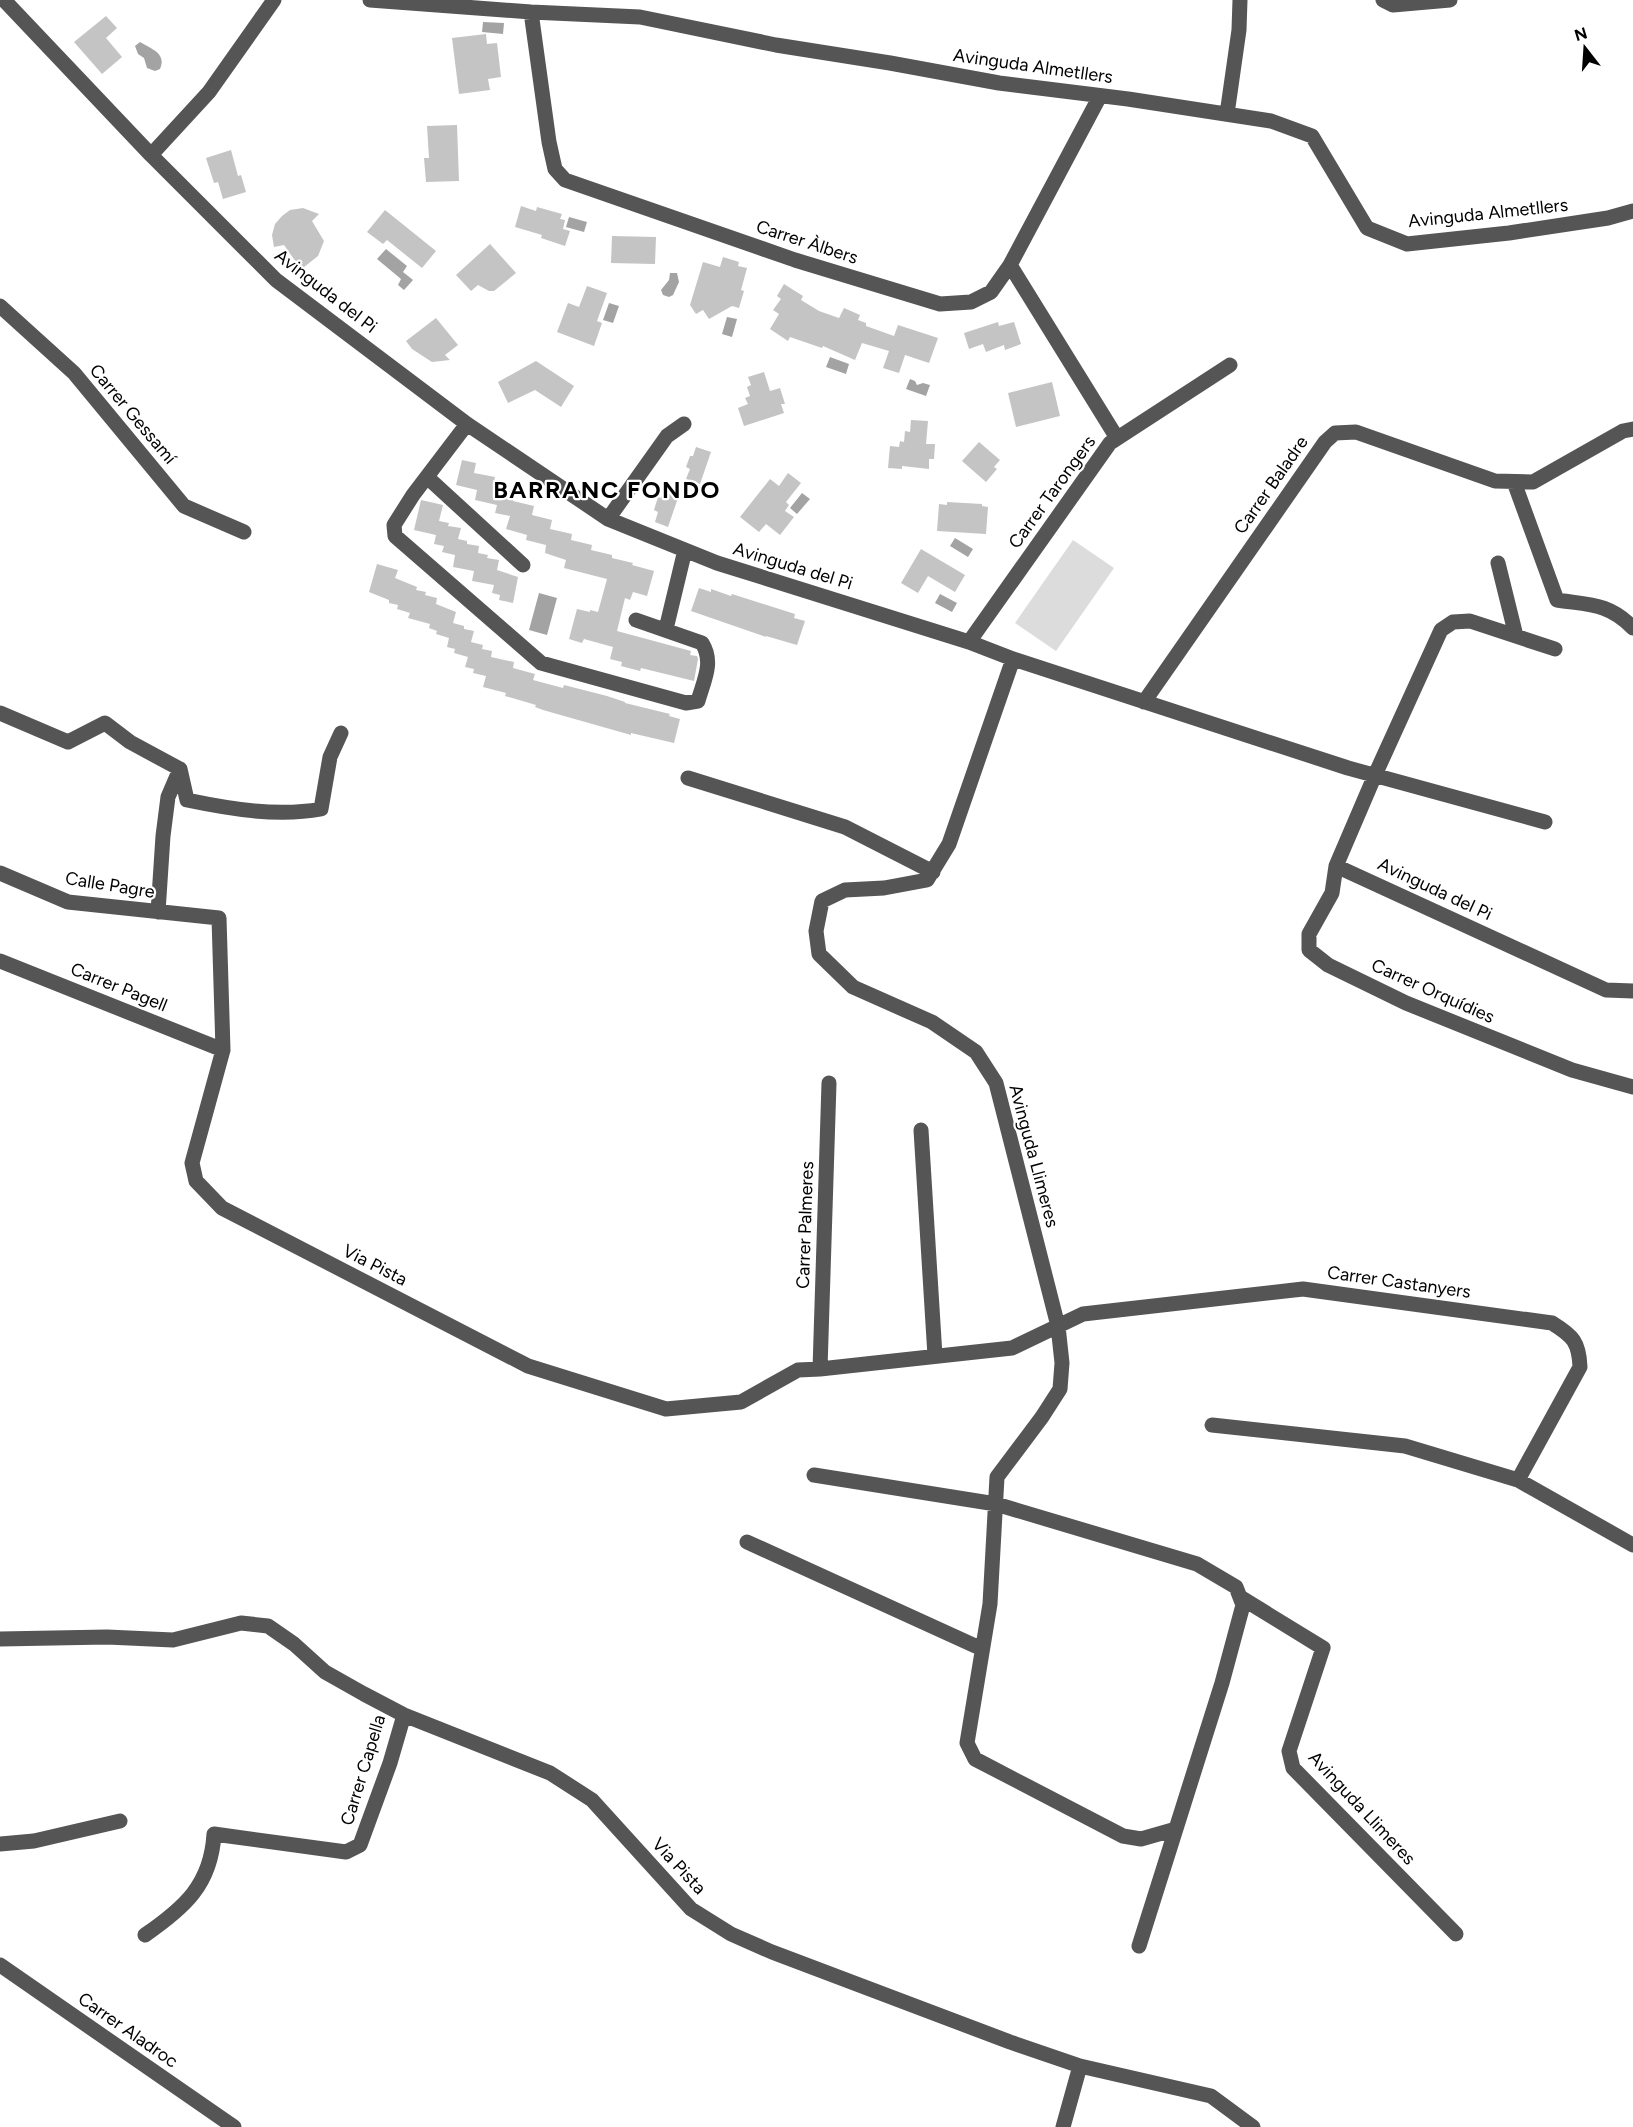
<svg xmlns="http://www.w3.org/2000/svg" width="1633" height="2127" font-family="Figtree,sans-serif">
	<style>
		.green { fill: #dcdcdc }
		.water { fill: #a3a3a3 }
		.building { fill: #c4c4c4 }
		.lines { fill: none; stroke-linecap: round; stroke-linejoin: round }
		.minor { stroke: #555; stroke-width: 15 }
		.labels { text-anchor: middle; stroke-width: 4.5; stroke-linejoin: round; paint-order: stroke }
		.street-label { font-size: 18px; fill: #000; stroke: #fff }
		.district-label { font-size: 24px; font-weight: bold; letter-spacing: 1.5px; fill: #000; stroke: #fff }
	</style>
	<rect width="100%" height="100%" fill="#fff"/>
	<path class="green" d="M1073 540 1114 568 1056 651 1015 623Z"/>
	<path class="water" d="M483 22 504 23 503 34 482 32Z
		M140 42C151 49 167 53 160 69L155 71 147 68 144 58 138 54 135 46Z
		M569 217 587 222 584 232 566 227Z
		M386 249 407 266 403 272 413 280 404 290 398 285 401 279 377 259Z
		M670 273H677L679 282 673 295 669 297 663 295 661 290 669 280Z
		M609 303 619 306 613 323 603 320Z
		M727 317 737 319 732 337 722 334Z
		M830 357 849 364 846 374 826 367Z
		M910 379 915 381 917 385 923 383 930 385 926 396 906 389Z
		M802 493 810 499 797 514 790 508Z
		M955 538 973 549 968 557 950 546Z
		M539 593 557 598 547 635 529 630Z
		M940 594 957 603 952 612 935 603Z"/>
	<path class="building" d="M106 16 117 28 106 38 122 57 102 74 74 42Z
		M486 34 487 44 497 43 501 77 488 79 490 90 459 94 452 38Z
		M457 125 459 181 426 182 424 158H429L427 126Z
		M231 150 238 176 241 175 246 192 223 199 218 182 214 183 206 158Z
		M521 206 536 211 537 207 562 214 560 219 565 220 563 229 570 231 565 246 541 238 542 235 515 227Z
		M303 208 319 214 312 221 324 241 318 256 299 271 296 262 284 245 274 247 272 235 275 224 282 216 290 210Z
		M385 210 436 251 422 268 387 240 383 244 367 232Z
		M612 236 656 237 655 264 611 263Z
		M490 244 516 273 494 291H489L478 285 471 291 456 275Z
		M723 257 739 262 738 266 747 268 741 290 744 291 739 308 732 306 709 319 703 310 696 314 690 305 703 262 720 267Z
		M784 284 803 296 801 300 819 311 839 318 844 308 860 315 858 320 866 323V326L894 336 898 325 938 338 929 363 905 355 899 373 883 368 889 351 862 343 855 360 823 346 822 348 790 337 788 341 770 329 779 314 773 310 781 299 777 296Z
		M587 286 607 293 597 321 602 323 594 346 557 332 568 303 579 307Z
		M436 318 458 345 445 355 450 360 432 362 412 349 406 341Z
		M998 322 999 326 1014 322 1021 344 1005 350 1004 345 986 352 983 344 969 349 964 333Z
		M536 361 574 386 561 407 535 390 508 403 498 382Z
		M764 372 770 391 780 388 785 404H781L784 413 744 426 738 408 748 404 745 398 750 396 747 387 751 385 748 377Z
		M1052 382 1060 416 1016 427 1008 393Z
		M911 420 928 421 926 444H935L934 459H929V469L902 466V469L888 468 890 446 899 447 900 441 904 442 905 431 910 432Z
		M979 442 1000 460 994 467 997 469 986 482 962 461Z
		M696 447 711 452 700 484 686 479 690 469 686 467 690 456H693Z
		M462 460 476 463 474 473 495 477 493 487 515 492 513 501 534 506 532 515 552 520 550 529 572 534 571 540 592 545 591 550 612 555V558L633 563 632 565 654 571 647 596 633 592 630 600 625 598 617 631 691 651 690 655 697 656 698 659 694 681 641 668 640 671 621 666 622 662 610 659 613 647 584 639 582 643 569 639 577 609 590 612V610L598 612 607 579 564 568 566 560 545 553 546 545 526 540 527 535 506 529 510 516 495 513 497 505 475 500 477 490 456 485Z
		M788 473 801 483 786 502 789 505 785 511 794 517 780 535 766 524 759 532 740 517 770 479 779 486Z
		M664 490 679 495 668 527 655 522 658 512 654 510 658 497 661 498Z
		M421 500 443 505 439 521 449 523 448 526 461 528 458 539 467 541V544L479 546 478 553 488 555 487 558 499 560 497 570 518 577 513 603 499 600 500 595 492 593 494 585 472 581 474 571 453 567 455 555 442 552 444 546 434 544 436 535 414 530Z
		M947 502 982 504V506L988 507 986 534 937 531 939 504 947 505Z
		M921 549 965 575 955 592 928 576 918 593 901 583Z
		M377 564 398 570 395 578 417 587 416 590 426 592 425 595 437 598 436 604 456 612 453 623 464 626V629L474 631 471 642 483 645 482 649 492 651 491 657 514 662 513 668 535 674 533 680 563 688 564 685 607 696 625 702V703L670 714 669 716 680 719 674 743 631 733V735L543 710 535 707 536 705 505 696 506 693 483 687 486 676 473 673 474 669 465 667 468 657 454 653 455 649 447 647 449 638 436 634 437 631 429 628 430 624 408 618 410 613 397 609 398 605 389 603V600L369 592Z
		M699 588 711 592V589L731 596 732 594 795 614 794 618 805 621 797 645 766 636V637L691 611Z"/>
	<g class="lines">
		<path class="minor" d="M4 0 151 155 276 280 467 424 608 519 717 563 969 642
			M370 0 531 12 640 17 776 45 890 63 999 83 1128 99 1271 121 1312 136 1367 228 1407 244 1509 233 1608 218 1633 211
			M1383 0 1393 5 1450 0
			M531 12 549 142 555 169 565 180 795 260 940 304 971 302 991 292 1010 265 1100 96
			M1227 114 1239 30 1240 0
			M151 155 209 92 274 0
			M1010 265 1117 438
			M0 306 74 373 184 506 244 532
			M1230 365 1110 443 969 642 1013 659 1348 768 1545 822
			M467 424 413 495 394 525 395 536 541 663 686 703 698 701C704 680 714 662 702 643L636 620
			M427 477 523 565
			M1514 482 1557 600C1589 605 1609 603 1633 628
			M608 519 667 436 684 424
			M1498 563 1516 636
			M666 629 685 550
			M1555 649 1470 621 1453 622 1441 630 1375 775 1336 866 1606 990 1633 991
			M1013 659 949 844 927 880 884 888 845 890 822 901 816 931 819 954 853 987 932 1022 976 1052 996 1083 1058 1326 1062 1363 1060 1389 1042 1417 997 1477 990 1604 967 1743 975 1759 1123 1836 1141 1839 1176 1829
			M1144 702 1325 442 1335 433 1356 432 1495 481 1533 482 1623 431 1633 429
			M0 713 68 742 105 723 130 742 180 769 187 800C230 809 278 817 321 809L330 757 341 733
			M688 778 845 827 933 872
			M1336 866 1332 893 1309 934V950L1328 965 1406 1003 1572 1070 1633 1087
			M0 873 68 902 219 918 223 1050 192 1163 196 1181 222 1208 528 1366 666 1409 741 1402 798 1370 820 1369 1012 1348 1083 1314 1303 1289 1552 1323C1573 1336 1579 1342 1580 1367L1518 1480 1633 1545
			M158 912 163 836 168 797 180 769
			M0 961 223 1050
			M921 1130 935 1356
			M820 1369 829 1083
			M1212 1425 1405 1446 1518 1480
			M814 1475 996 1504 1197 1564 1236 1587 1243 1605 1222 1683 1139 1946
			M747 1542 982 1649
			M1240 1597 1323 1648 1289 1751 1293 1768 1456 1934
			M0 1639 107 1637 173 1640 241 1623 268 1626 294 1644 325 1672 364 1694 404 1715 550 1773 592 1800 691 1909 731 1934 772 1952 1010 2042 1080 2066 1211 2096 1253 2127
			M0 1844 34 1841 120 1821
			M145 1935C184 1908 211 1885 214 1834L346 1852 360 1845 390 1763 404 1715
			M0 1965 234 2127
			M1063 2127 1080 2066"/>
	</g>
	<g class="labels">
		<g class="street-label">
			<text transform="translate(1033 66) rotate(8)" y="6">Avinguda Almetllers</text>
			<text transform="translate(1488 213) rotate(-6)" y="6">Avinguda Almetllers</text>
			<text transform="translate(807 242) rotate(18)" y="6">Carrer Àlbers</text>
			<text transform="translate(326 291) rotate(38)" y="6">Avinguda del Pi</text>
			<text transform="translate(133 414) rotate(50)" y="6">Carrer Gessamí</text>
			<text transform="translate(1271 485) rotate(-55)" y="6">Carrer Baladre</text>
			<text transform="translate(1052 492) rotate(-54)" y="6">Carrer Tarongers</text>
			<text transform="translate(793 566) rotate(17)" y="6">Avinguda del Pi</text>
			<text transform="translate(110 885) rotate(9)" y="6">Calle Pagre</text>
			<text transform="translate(1435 889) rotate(25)" y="6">Avinguda del Pi</text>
			<text transform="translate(119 987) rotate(22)" y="6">Carrer Pagell</text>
			<text transform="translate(1433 991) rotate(24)" y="6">Carrer Orquídies</text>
			<text transform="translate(1034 1156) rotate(75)" y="6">Avinguda Llimeres</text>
			<text transform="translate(805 1225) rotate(-88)" y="6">Carrer Palmeres</text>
			<text transform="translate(375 1265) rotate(27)" y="6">Via Pista</text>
			<text transform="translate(1399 1282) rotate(8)" y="6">Carrer Castanyers</text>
			<text transform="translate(363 1770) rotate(-73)" y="6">Carrer Capella</text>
			<text transform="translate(1362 1808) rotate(47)" y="6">Avinguda Llimeres</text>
			<text transform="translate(679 1866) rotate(47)" y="6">Via Pista</text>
			<text transform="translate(128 2030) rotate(35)" y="6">Carrer Aladroc</text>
		</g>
		<g class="district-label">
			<text x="607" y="498">BARRANC FONDO</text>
		</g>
	</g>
	<g transform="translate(1585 48) rotate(343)" stroke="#ffffff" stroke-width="4.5" paint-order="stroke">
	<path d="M0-4.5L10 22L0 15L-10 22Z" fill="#000000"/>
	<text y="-9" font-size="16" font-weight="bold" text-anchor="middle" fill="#000000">N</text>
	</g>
</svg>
